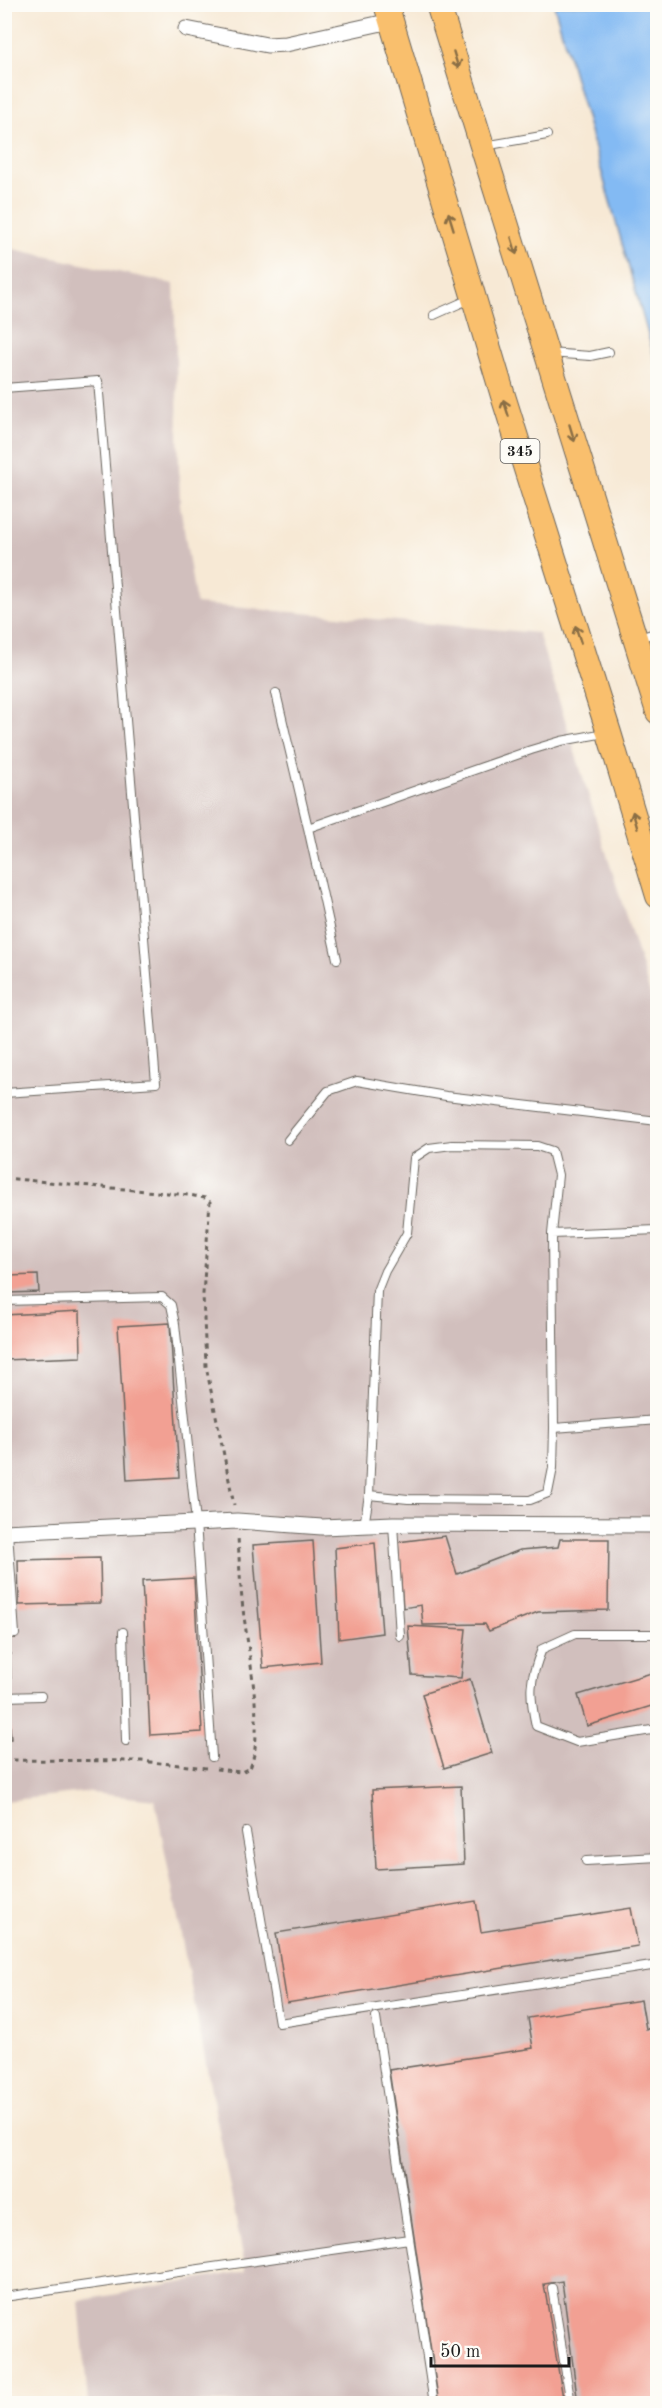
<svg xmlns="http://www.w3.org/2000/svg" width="662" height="2408" font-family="'Old Standard TT',serif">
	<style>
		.industrial { fill: #d1bfbd }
		.water { fill: #83baf3; stroke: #506b88; stroke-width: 1.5 }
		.building { fill: #f2a093 }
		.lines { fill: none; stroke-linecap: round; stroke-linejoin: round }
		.lane-casing { stroke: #69645d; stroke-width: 10 }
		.street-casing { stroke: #69645d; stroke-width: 17 }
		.primary-casing { stroke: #69645d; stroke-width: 26 }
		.path { stroke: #69645d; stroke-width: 3; stroke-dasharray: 4.5 4.5; stroke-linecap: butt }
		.lane { stroke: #fff; stroke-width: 8 }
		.street { stroke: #fff; stroke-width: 15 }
		.primary { stroke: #f9bf6d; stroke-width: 24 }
		.oneway { stroke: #8a6e44 }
		.labels { text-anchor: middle; stroke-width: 6; stroke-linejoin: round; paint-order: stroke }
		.shield { fill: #fdfcf7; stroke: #605f5e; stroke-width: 1.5 }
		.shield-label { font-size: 15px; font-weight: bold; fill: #1c1c1c }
	</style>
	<rect width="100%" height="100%" fill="#fdfcf7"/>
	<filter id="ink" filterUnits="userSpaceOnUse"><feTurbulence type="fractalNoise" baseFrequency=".0167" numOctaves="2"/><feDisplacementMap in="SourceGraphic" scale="12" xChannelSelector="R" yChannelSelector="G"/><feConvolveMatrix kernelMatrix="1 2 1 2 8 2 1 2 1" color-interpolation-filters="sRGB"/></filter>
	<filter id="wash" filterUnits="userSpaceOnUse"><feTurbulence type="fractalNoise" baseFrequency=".008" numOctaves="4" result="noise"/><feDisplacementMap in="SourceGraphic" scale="24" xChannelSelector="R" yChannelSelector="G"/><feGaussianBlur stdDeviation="1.35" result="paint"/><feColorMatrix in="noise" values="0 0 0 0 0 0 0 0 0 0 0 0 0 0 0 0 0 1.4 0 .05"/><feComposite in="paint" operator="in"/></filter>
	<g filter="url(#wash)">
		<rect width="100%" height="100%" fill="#f7e9d5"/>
		<path class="industrial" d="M4 247 174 284 180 505 196 604 538 633 657 1016V2403H88L79 2301 246 2271 155 1800 83 1792 5 1801Z"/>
		<path class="water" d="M554 5H657V366Z"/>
		<g id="blocks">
			<path class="building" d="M4 1265H6L7 1276 38 1275 39 1292 7 1293V1289H4Z
				M80 1311 81 1357 4 1360V1315Z
				M170 1323 179 1477 127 1480 118 1326Z
				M445 1536 457 1574 520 1550 558 1547 560 1539H609L608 1610 538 1612 489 1631 485 1624 423 1625 421 1605 403 1608 398 1542Z
				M313 1541 321 1662 263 1668 253 1545Z
				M375 1543 382 1633 339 1639 335 1548Z
				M100 1558 101 1603 19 1605 18 1560Z
				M194 1578 202 1732 150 1735 142 1581Z
				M408 1626 466 1629 461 1678 412 1675Z
				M4 1647H10L11 1688H4Z
				M658 1671V1704L587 1726 578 1695Z
				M470 1679 492 1753 444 1768 422 1694Z
				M4 1702H8L11 1739H4Z
				M461 1786 464 1864 376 1869 372 1790Z
				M476 1901 481 1932 631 1908 638 1946 287 2003 276 1933Z
				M641 2000 646 2029 657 2028 658 2032V2404H578L562 2281 544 2284 564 2404H439L389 2070 533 2048 528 2018Z"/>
		</g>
	</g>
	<g filter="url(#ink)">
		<use href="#blocks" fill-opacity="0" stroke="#69645d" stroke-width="1.5"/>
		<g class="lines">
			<defs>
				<path id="lane" d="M484 146 547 135
					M434 315 472 298
					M549 353 590 356 609 352
					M4 388 98 381 156 1083 4 1093
					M639 638 658 632
					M276 693 308 828
					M337 959 308 828 531 750 561 741 605 733
					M288 1140 328 1091 357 1081 446 1096 658 1121
					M552 1234 658 1230
					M4 1301 162 1297 171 1305 175 1324 196 1522 212 1757
					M554 1428 658 1420
					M393 1524 400 1636
					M364 1526 369 1495 377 1291 385 1271 407 1233 414 1158 429 1148 452 1145 537 1146 552 1151 558 1175 552 1234 554 1428 553 1468 548 1493 530 1500 408 1499 369 1495
					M8 1532 15 1634
					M123 1632 126 1741
					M658 1634H575L542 1649C529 1681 529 1693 536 1726L577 1742 658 1729
					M4 1697 41 1696
					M246 1832 279 2023 658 1965
					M586 1861 658 1857
					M376 2018 434 2404
					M552 2288 571 2404
					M4 2297 409 2239"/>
				<path id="street" d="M186 29 267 45 286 44 391 21
					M4 1532 237 1521 322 1527 393 1524 658 1525"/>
				<path id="primary" d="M386 4 504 399 609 733 658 896
					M438 4 658 712"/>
			</defs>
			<use href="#lane" class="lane-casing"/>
			<use href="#street" class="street-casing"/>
			<use href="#primary" class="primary-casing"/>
			<path class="path" d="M4 1178 189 1195 205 1198 210 1202 203 1294 206 1366 234 1505
				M4 1760 142 1761 206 1768
				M216 1769 241 1772 250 1768C266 1731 246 1642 242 1600 240 1579 239 1557 238 1536"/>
			<use href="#lane" class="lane"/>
			<use href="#street" class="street"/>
			<use href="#primary" class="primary"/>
		</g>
		<defs><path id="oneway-shaft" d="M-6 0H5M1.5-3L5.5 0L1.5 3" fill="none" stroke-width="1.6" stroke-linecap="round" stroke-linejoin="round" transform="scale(1.5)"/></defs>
		<g class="oneway">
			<use href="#oneway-shaft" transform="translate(456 60) rotate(73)"/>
			<use href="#oneway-shaft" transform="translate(451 221) rotate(-107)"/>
			<use href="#oneway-shaft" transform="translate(514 246) rotate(73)"/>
			<use href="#oneway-shaft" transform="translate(506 408) rotate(-108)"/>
			<use href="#oneway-shaft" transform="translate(572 433) rotate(73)"/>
			<use href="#oneway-shaft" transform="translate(578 634) rotate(-108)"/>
			<use href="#oneway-shaft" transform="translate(635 820) rotate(-106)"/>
		</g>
	</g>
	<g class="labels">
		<rect class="shield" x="500.5" y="439" width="39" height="24" rx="4.5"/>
		<g class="shield-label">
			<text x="520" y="456">345</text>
		</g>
	</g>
	<rect width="662" height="2408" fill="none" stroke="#fdfcf7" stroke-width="24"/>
	<path d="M431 2357v9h138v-9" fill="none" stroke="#1c1c1c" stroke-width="3"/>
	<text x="440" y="2357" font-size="18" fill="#1c1c1c" stroke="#fdfcf7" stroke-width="4.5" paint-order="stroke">50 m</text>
</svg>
